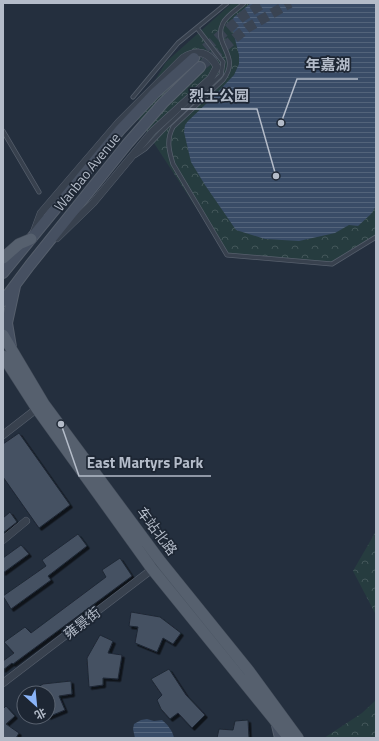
<svg xmlns="http://www.w3.org/2000/svg" width="379" height="741" font-family="'Titillium Web','Noto Sans SC',sans-serif">
	<style>
		.park { fill: url(#park-crowns) }
		.water { fill: url(#water-rules) }
		.building { fill: #455162; stroke: #1f2835; filter: url(#shadow) }
		.lines { fill: none; stroke-linecap: round; stroke-linejoin: round }
		.secondary-tunnel { stroke: #3a4453; stroke-width: 10; stroke-dasharray: 10 5; stroke-linecap: butt }
		.lane-casing { stroke: #565f6c; stroke-width: 5 }
		.street-casing { stroke: #565f6c; stroke-width: 8 }
		.secondary-casing { stroke: #565f6c; stroke-width: 12 }
		.primary-casing { stroke: #414a57; stroke-width: 12 }
		.lane { stroke: #38414e; stroke-width: 3.5 }
		.street { stroke: #38414e; stroke-width: 7 }
		.secondary { stroke: #465061; stroke-width: 10 }
		.primary { stroke: #56606e; stroke-width: 11 }
		.labels { text-anchor: middle; stroke-width: 3.5; stroke-linejoin: round; paint-order: stroke }
		.street-label { font-size: 14px; fill: #b4bcc9; stroke: #1d2633 }
		.leader { fill: none; stroke: #b4bcc9; stroke-width: 1.5 }
		.callout-dot { fill: #b4bcc9; stroke: #1d2633; stroke-width: 1.5 }
		.callout-label { font-size: 15px; text-anchor: middle; font-weight: bold; fill: #b4bcc9; stroke: #1d2633; stroke-width: 3.5; stroke-linejoin: round; paint-order: stroke }
	</style>
	<defs>
		<pattern id="park-crowns" width="20" height="18" patternUnits="userSpaceOnUse"><rect width="20" height="18" fill="#263c3f"/><path d="M2 6a3 3 0 1 1 6 0M12 15a3 3 0 1 1 6 0" fill="none" stroke="#435659"/></pattern>
		<pattern id="water-rules" width="6" height="5" patternUnits="userSpaceOnUse"><rect width="6" height="5" fill="#394c67"/><path d="M0 2.5h6" fill="none" stroke="#53647b"/></pattern>
		<filter id="shadow"><feDropShadow dx="2.5" dy="2.5" stdDeviation="0" flood-color="#0009"/></filter>
	</defs>
	<rect width="100%" height="100%" fill="#242f3e"/>
	<path class="park" d="M232 3H376V237L332 264 227 255 135 114 166 62Z
		M376 531V615L353 571Z
		M376 700V738H324L362 713Z"/>
	<path class="water" d="M251 3H376V206L371 214 358 226 349 225 335 233 299 241 265 239 236 230 205 185 191 162 184 132 185 125 188 121 207 103 234 75 239 64V55L231 23 234 17Z
		M147 719 154 721 162 720C167 724 173 731 174 738H135L133 729 134 724 141 720Z"/>
	<path class="building" d="M19 433 70 505 39 528 3 477V444Z
		M10 512 17 522 3 533V518Z
		M78 534 87 546 48 576 51 580 11 609 3 596 46 566 42 560Z
		M21 545 29 554 3 573V558Z
		M120 558 132 576 13 664 12 663 3 670V661L14 653 4 642 25 627 31 633 106 577 102 570Z
		M131 612 160 617 181 633 173 644 163 638 157 652 135 643 138 627 129 626Z
		M100 635 113 641 108 653 122 655 118 679 103 678V685L89 687 87 658Z
		M169 669 186 695 205 715 192 728 178 713 170 719 161 709 157 700 162 695 151 679Z
		M71 681 72 694 59 696 65 710 48 717V693H28L43 684Z
		M6 706 15 716 6 724 19 733 16 738H3V709Z
		M248 720 249 738H217L219 729 233 730 235 721Z"/>
	<g class="lines">
		<path class="secondary-tunnel" d="M194 58 243 16 264 3
			M200 67 247 28 290 3"/>
		<defs>
			<path id="lane" d="M244 3C238 9 227 15 223 23 212 46 242 55 223 80L173 127C166 140 169 151 173 164L227 255 332 264 376 237
				M133 97 178 43 227 3
				M3 131 39 192
				M136 155 145 149 162 131 221 75 223 62 197 28"/>
			<path id="street" d="M34 232 41 213 119 122 183 58C197 49 209 51 217 67L211 78 152 132 93 203 57 238
				M3 435 39 407
				M3 540 26 521
				M3 683 155 567"/>
			<path id="secondary" d="M3 273 120 130 155 93 194 58
				M3 301 30 265 128 143 163 103 200 67
				M11 347 7 323 15 286
				M276 721 280 738"/>
			<path id="primary" d="M3 258 19 244 31 239
				M3 335 44 404 161 562 249 671 298 738
				M3 356 37 409 152 569 289 738"/>
		</defs>
		<use href="#lane" class="lane-casing"/>
		<use href="#street" class="street-casing"/>
		<use href="#secondary" class="secondary-casing"/>
		<use href="#primary" class="primary-casing"/>
		<use href="#lane" class="lane"/>
		<use href="#street" class="street"/>
		<use href="#secondary" class="secondary"/>
		<use href="#primary" class="primary"/>
	</g>
	<g class="labels">
		<g class="street-label">
			<text transform="translate(87 172) rotate(-51)" y="5">Wanbao Avenue</text>
			<text transform="translate(157 531) rotate(53)" y="5">车站北路</text>
			<text transform="translate(82 623) rotate(-38)" y="5">雍景街</text>
		</g>
	</g>
	<path class="leader" d="M281 123L297 79H358M276 176L257 109H181M61 424L79 476H211"/>
	<g class="callout-dot">
		<circle cx="281" cy="123" r="4"/>
		<circle cx="276" cy="176" r="4"/>
		<circle cx="61" cy="424" r="4"/>
	</g>
	<g class="callout-label">
		<text x="328" y="70">年嘉湖</text>
		<text x="219" y="101">烈士公园</text>
		<text x="145" y="468">East Martyrs Park</text>
	</g>
	<rect width="379" height="741" fill="none" stroke="#b4bcc9" stroke-width="8"/>
	<g transform="translate(36 705) rotate(153)"><circle r="19" fill="#1d2633" stroke="#59626f"/>
	<path d="M0-3L7 15L0 10L-7 15Z" fill="#8ab4f8"/>
	<text y="-6" font-size="11" font-weight="bold" text-anchor="middle" fill="#b4bcc9">北</text>
	</g>
</svg>
